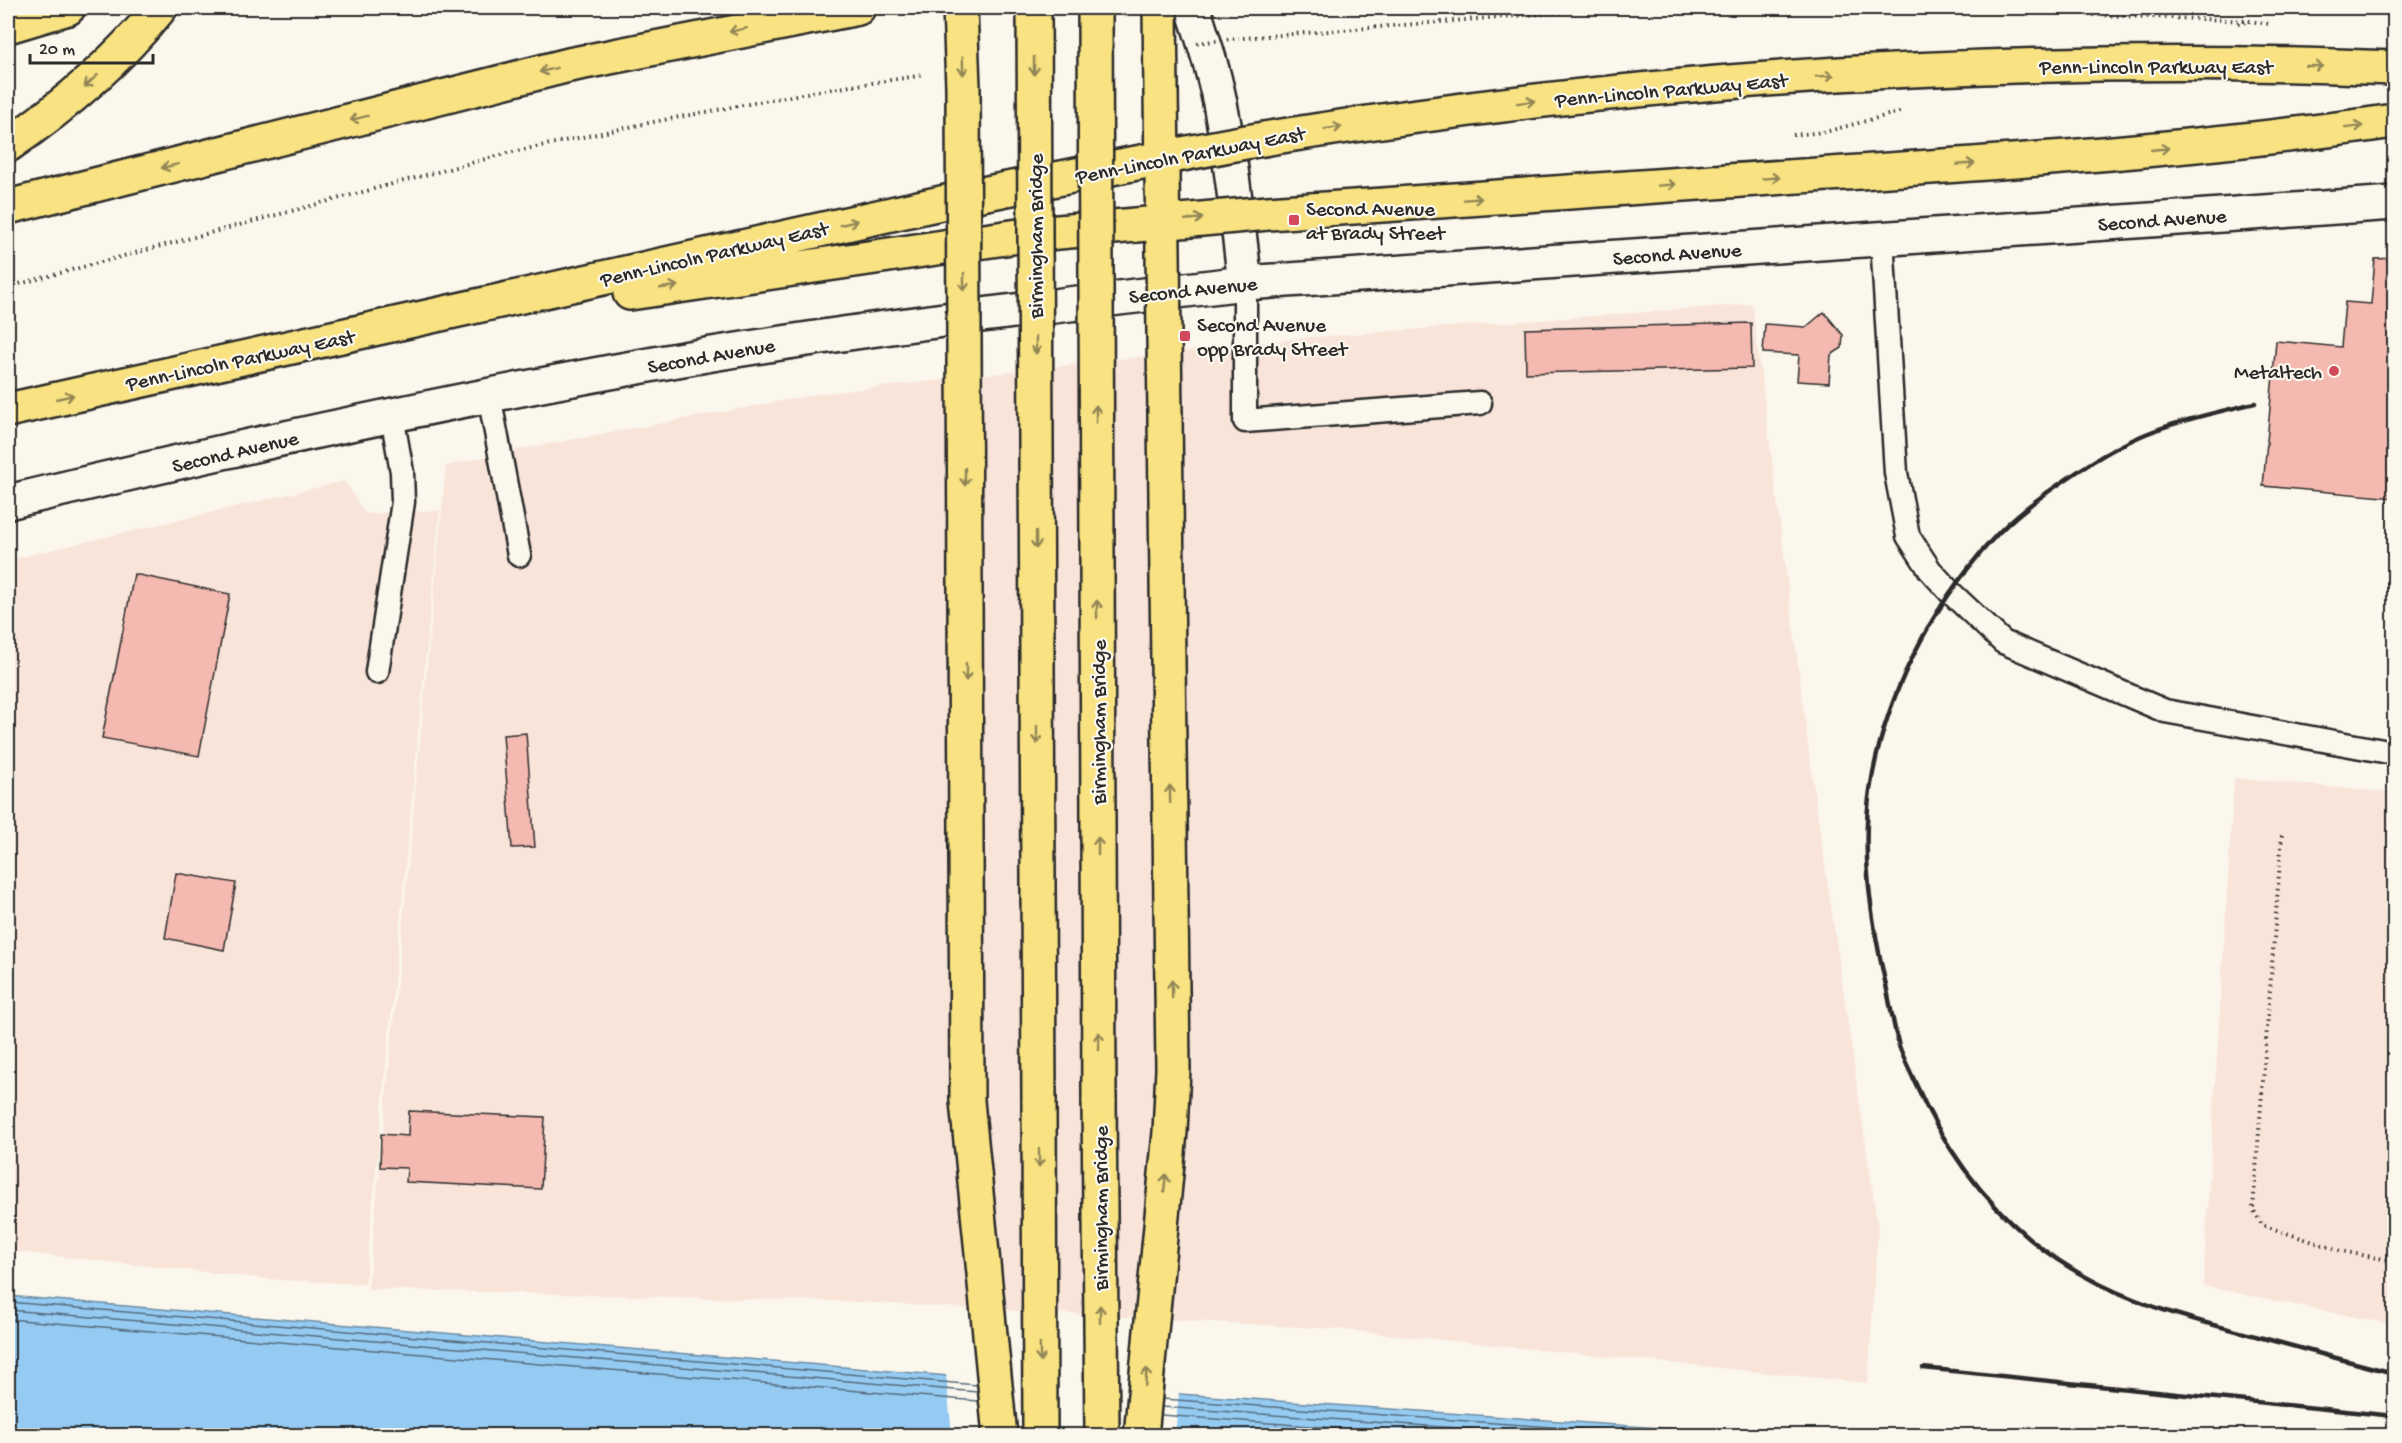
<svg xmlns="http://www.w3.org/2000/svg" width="2402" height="1443" font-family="'Gochi Hand',sans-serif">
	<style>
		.built { fill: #f9e4da }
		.water { fill: #95cbf3; stroke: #6b8ba3; stroke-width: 1.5 }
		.pier { fill: #fbf7ec }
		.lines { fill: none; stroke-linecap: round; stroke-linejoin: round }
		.shore { stroke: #556b7b; stroke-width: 1.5 }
		.building { fill: #f4b9b0; stroke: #2b2b2b; stroke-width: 1.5 }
		.lane-casing { stroke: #2b2b2b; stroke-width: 27 }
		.secondary-casing { stroke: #2b2b2b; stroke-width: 38 }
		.primary-casing { stroke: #2b2b2b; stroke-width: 38 }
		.highway-casing { stroke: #2b2b2b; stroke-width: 38 }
		.path { stroke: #2b2b2b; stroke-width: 4; stroke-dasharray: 1.5 4.5; stroke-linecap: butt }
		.lane { stroke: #fbf7ec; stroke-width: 22 }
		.secondary { stroke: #fbf7ec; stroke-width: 33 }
		.primary { stroke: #f8e281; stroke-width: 33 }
		.highway { stroke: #f8e281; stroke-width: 33 }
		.rail { stroke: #2b2b2b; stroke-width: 4.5 }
		.primary-bridge-casing { stroke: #2b2b2b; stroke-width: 38; stroke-linecap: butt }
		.highway-bridge-casing { stroke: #2b2b2b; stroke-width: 38; stroke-linecap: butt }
		.path-bridge { stroke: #2b2b2b; stroke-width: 4; stroke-dasharray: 1.5 4.5; stroke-linecap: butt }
		.primary-bridge { stroke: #f8e281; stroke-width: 33 }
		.highway-bridge { stroke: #f8e281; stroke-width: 33 }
		.oneway { stroke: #928656 }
		.poi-dot { fill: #d1495b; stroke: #fbf7ec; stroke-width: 2 }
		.labels { text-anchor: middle; stroke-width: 4.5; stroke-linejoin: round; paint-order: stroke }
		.street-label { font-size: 21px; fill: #2b2b2b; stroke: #fbf7ec }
		.poi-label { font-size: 21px; fill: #2b2b2b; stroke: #fbf7ec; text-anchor: start }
	</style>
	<rect width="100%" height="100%" fill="#fbf7ec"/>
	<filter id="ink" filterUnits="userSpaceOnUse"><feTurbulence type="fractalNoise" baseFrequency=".0167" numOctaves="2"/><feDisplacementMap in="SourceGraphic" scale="12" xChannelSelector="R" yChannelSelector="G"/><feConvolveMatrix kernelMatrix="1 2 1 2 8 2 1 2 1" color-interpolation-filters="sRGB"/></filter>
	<g filter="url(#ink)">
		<path class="built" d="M1752 304 1814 790 1878 1228 1868 1383 1335 1329 860 1302 368 1289 446 466 500 453 819 394 1301 338Z
			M345 481 365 514 440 510 365 1284 278 1280 8 1251V560Z
			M2234 778 2394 793V1325L2203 1286Z"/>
		<path class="water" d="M8 1296 1066 1386 1759 1435H8Z"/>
		<path class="pier" d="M946 1373 1179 1391 1175 1435H952Z"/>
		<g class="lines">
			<path class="shore" d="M8 1302 977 1385
				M8 1310 978 1392
				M8 1319 978 1401
				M1163 1399 1675 1436
				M1162 1407 1569 1436
				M1161 1415 1442 1436"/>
		</g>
		<path class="building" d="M2394 258V498L2263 486 2276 341 2341 347 2345 302 2371 304 2375 259Z
			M1824 312 1843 335 1842 348 1831 355 1829 383 1797 381 1799 355 1763 353 1765 324 1806 327Z
			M1751 323 1752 368 1526 373 1525 329Z
			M134 574 230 594 199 756 102 738Z
			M526 733 535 847 512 848 503 735Z
			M176 873 236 883 224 950 165 938Z
			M409 1111 545 1117 541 1189 406 1182 407 1168 380 1167 381 1134 408 1136Z"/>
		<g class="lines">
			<defs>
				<path id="lane" d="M1882 239 1896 473 1908 536 1930 570 1950 592 2003 642 2165 711 2394 753
					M1245 283V421L1480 403
					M489 395 519 555
					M377 672 403 502 402 472 392 416"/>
				<path id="secondary" d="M1193 8C1204 42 1216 78 1222 114 1233 170 1238 226 1245 283
					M8 502C241 446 476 394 712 354 889 325 1067 304 1245 283L2394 203"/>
				<path id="primary" d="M1039 1100 1040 1436
					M1099 1100 1102 1436"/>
				<path id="highway" d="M8 26 68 8
					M8 145C65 106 116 62 160 8
					M1713 182C1941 166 2168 154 2394 121
					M8 207 569 65 858 8
					M630 293 1025 235 1136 225
					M8 410 977 195 1131 164"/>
			</defs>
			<use href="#lane" class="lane-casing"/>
			<use href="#secondary" class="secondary-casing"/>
			<use href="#primary" class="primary-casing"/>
			<use href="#highway" class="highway-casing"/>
			<path class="path" d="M1925 8 2250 21 2269 24
				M2238 24 2250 21
				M1243 38 1613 8
				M1793 135 1825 132 1903 111
				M8 287 508 153 653 122 812 92 924 75
				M2282 835 2253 1209 2262 1225 2341 1251 2394 1261"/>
			<use href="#lane" class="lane"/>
			<use href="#secondary" class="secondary"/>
			<use href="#primary" class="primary"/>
			<use href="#highway" class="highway"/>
			<path class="rail" d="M2255 403C2222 411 2188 418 2156 430 2126 441 2097 458 2071 476 2043 495 2014 515 1991 541 1929 610 1884 698 1870 790 1861 853 1871 919 1885 981 1890 1002 1893 1024 1899 1046 1903 1057 1909 1069 1914 1080 1941 1142 1978 1196 2030 1239 2098 1296 2175 1315 2259 1337 2304 1349 2349 1362 2394 1373
				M1923 1368 2394 1416"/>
			<defs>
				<path id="primary-bridge" d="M960 8 963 87 967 1101 1000 1436
					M1034 8 1039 1100
					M1095 8 1099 1100
					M1141 1436 1170 1132 1173 1069 1160 8"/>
				<path id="highway-bridge" d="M1131 164C1183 154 1235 143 1288 135 1653 77 2025 53 2394 68
					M1136 225 1268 213 1713 182"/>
			</defs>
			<use href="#primary-bridge" class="primary-bridge-casing"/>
			<use href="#highway-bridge" class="highway-bridge-casing"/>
			<path class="path-bridge" d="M1197 43 1239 38"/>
			<use href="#primary-bridge" class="primary-bridge"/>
			<use href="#highway-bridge" class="highway-bridge"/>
		</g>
		<defs><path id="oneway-shaft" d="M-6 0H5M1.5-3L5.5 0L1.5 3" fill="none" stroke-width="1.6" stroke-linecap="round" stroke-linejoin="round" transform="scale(1.5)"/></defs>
		<g class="oneway">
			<use href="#oneway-shaft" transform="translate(738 30) rotate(168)"/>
			<use href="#oneway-shaft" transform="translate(963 66) rotate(88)"/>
			<use href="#oneway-shaft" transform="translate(1034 66) rotate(90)"/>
			<use href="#oneway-shaft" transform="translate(2314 66) rotate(1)"/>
			<use href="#oneway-shaft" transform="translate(548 70) rotate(166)"/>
			<use href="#oneway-shaft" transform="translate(1825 76) rotate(-4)"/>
			<use href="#oneway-shaft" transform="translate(91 81) rotate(138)"/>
			<use href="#oneway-shaft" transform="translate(1526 102) rotate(-7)"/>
			<use href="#oneway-shaft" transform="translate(359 118) rotate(166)"/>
			<use href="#oneway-shaft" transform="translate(2354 127) rotate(-7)"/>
			<use href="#oneway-shaft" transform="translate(1333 128) rotate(-8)"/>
			<use href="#oneway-shaft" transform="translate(2160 149) rotate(-6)"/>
			<use href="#oneway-shaft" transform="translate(1966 164) rotate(-4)"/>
			<use href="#oneway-shaft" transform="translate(170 166) rotate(166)"/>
			<use href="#oneway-shaft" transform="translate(1771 178) rotate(-4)"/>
			<use href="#oneway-shaft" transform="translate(1667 185) rotate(-4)"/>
			<use href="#oneway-shaft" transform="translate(1473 199) rotate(-4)"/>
			<use href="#oneway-shaft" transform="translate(1194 219) rotate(-5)"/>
			<use href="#oneway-shaft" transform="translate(849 223) rotate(-13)"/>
			<use href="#oneway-shaft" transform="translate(964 282) rotate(90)"/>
			<use href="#oneway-shaft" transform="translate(669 287) rotate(-8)"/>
			<use href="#oneway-shaft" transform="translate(1036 345) rotate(90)"/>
			<use href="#oneway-shaft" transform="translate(65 397) rotate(-13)"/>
			<use href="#oneway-shaft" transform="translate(1096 414) rotate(-90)"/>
			<use href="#oneway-shaft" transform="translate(965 477) rotate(90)"/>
			<use href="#oneway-shaft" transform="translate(1036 540) rotate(90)"/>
			<use href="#oneway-shaft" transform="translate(1097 609) rotate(-90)"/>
			<use href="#oneway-shaft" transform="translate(966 672) rotate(90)"/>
			<use href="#oneway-shaft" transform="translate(1037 735) rotate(90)"/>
			<use href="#oneway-shaft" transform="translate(1170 794) rotate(-91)"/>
			<use href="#oneway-shaft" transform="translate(1098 846) rotate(-90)"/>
			<use href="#oneway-shaft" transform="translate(1172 989) rotate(-91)"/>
			<use href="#oneway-shaft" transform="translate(1099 1041) rotate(-90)"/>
			<use href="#oneway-shaft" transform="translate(1039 1158) rotate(90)"/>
			<use href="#oneway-shaft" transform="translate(1165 1183) rotate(-84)"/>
			<use href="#oneway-shaft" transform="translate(1100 1314) rotate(-90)"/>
			<use href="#oneway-shaft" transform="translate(1040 1353) rotate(89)"/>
			<use href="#oneway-shaft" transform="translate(1146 1377) rotate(-84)"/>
		</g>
	</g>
	<g class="poi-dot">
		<rect x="1288" y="214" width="12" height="12" rx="3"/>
		<rect x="1179" y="330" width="12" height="12" rx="3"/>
		<circle cx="2334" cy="371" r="6"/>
	</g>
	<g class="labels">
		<g class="street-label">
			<text x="2156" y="73">Penn-Lincoln Parkway East</text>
			<text transform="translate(1671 89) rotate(-5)" y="7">Penn-Lincoln Parkway East</text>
			<text transform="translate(1190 154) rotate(-11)" y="7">Penn-Lincoln Parkway East</text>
			<text transform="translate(2162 219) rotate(-4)" y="7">Second Avenue</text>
			<text transform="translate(1035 236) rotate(-90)" y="7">Birmingham Bridge</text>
			<text transform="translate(714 253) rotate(-13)" y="7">Penn-Lincoln Parkway East</text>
			<text transform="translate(1677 253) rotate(-4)" y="7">Second Avenue</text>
			<text transform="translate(1193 289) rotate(-6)" y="7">Second Avenue</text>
			<text transform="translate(711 355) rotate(-10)" y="7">Second Avenue</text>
			<text transform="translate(240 359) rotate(-12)" y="7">Penn-Lincoln Parkway East</text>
			<text transform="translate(235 451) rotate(-13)" y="7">Second Avenue</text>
			<text transform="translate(1098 722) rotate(-90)" y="7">Birmingham Bridge</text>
			<text transform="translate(1100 1208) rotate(-90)" y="7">Birmingham Bridge</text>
		</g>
		<g class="poi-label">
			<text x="1306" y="215">Second Avenue<tspan x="1306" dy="24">at Brady Street</tspan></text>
			<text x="1197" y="331">Second Avenue<tspan x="1197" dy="24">opp Brady Street</tspan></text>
			<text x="2322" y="378" text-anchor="end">Metaltech</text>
		</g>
	</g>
	<rect width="2402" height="1443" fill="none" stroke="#fbf7ec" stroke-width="30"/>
	<rect x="15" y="15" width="2372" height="1413" fill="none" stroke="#2b2b2b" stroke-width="2" filter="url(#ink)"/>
	<path d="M30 54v9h123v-9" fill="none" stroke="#2b2b2b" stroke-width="3"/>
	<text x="39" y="54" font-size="18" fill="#2b2b2b" stroke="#fbf7ec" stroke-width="4.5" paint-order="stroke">20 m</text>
</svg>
